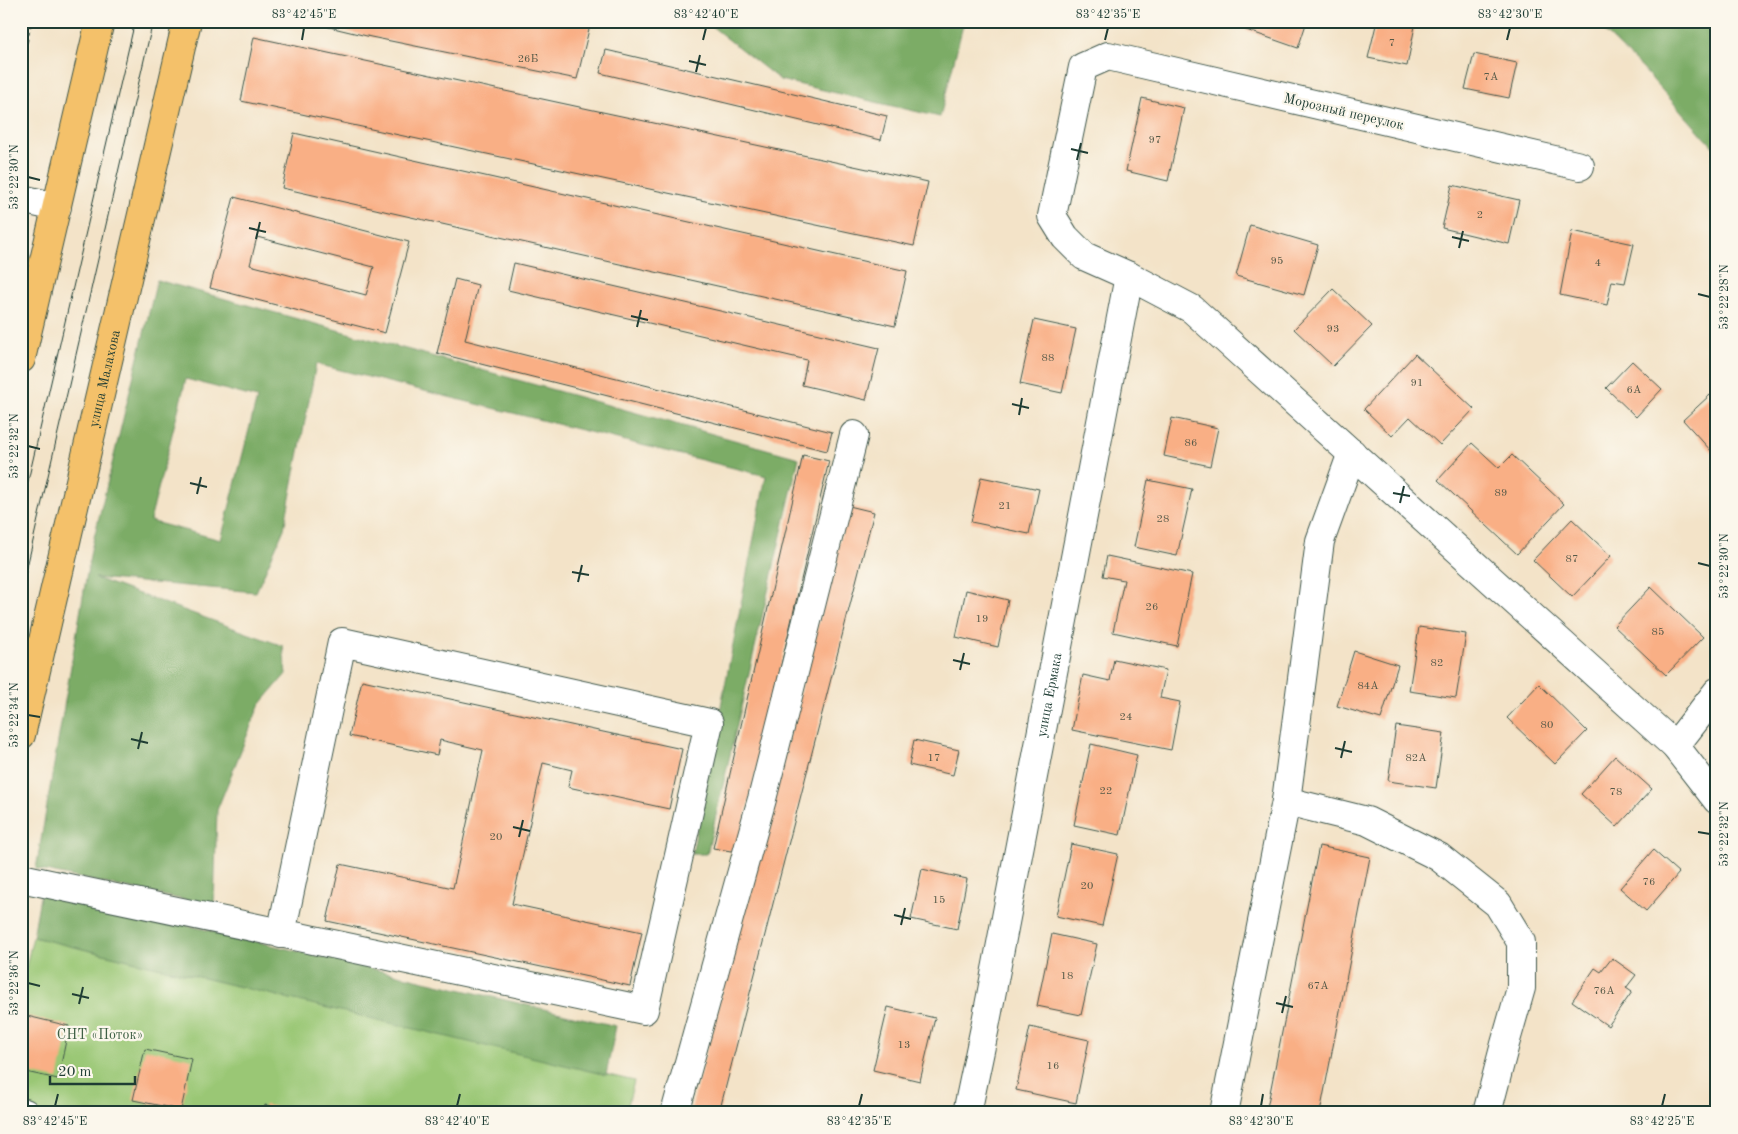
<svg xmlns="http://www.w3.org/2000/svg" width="1738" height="1134" font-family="'Old Standard TT',serif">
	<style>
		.green { fill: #9ac774; stroke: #5c8254 }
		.forest { fill: #7bac66; stroke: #4d744d; fill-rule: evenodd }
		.building { fill: #f9af85; fill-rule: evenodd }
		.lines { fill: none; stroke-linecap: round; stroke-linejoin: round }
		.minor-casing { stroke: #3f564a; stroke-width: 30 }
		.major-casing { stroke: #3f564a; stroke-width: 30 }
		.path { stroke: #3f564a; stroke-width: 3; stroke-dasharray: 4 4; stroke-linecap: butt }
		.minor { stroke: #fff; stroke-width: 28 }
		.major { stroke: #f4c16b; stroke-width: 28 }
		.tram { stroke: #1f3d34; stroke-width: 1 }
		.ticks { fill: none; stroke: #1f3d34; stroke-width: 2 }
		.labels { text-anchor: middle; stroke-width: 4.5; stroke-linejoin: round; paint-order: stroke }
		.number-label { font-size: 11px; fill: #565a48 }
		.street-label { font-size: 14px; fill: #1f3d34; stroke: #fbf7ec }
		.park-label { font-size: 14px; fill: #3e6044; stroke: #fbf7ec }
		.neatline { fill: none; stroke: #1f3d34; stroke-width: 2 }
		.ticks-label { font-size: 12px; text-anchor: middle; fill: #1f3d34 }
	</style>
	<rect width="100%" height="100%" fill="#fbf7ec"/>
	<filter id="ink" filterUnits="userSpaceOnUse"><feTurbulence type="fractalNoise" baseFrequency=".02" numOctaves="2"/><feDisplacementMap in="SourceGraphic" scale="10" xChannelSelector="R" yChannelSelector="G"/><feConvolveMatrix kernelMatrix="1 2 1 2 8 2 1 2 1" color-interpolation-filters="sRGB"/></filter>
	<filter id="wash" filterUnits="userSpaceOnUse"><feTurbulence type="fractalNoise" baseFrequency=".0096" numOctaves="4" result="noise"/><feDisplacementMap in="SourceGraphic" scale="20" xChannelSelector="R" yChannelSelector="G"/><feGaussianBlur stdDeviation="1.12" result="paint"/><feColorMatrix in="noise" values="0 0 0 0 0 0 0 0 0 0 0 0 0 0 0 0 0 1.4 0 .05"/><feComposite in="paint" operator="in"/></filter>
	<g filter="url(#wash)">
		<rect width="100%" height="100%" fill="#f3e3c8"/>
		<path class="green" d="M33 937 634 1081 626 1113H21V988Z"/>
		<path class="forest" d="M705 21H964L940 117 780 80Z
			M1594 21H1717V151L1643 69Z
			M157 280 799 458 707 854H692L766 476 316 364 284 529 256 592 95 578 283 646 286 674 259 706 217 810 214 906 36 869 91 550ZM186 379 257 398 221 540 150 521Z
			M41 891 616 1026 606 1075 33 937Z"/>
		<g id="blocks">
			<path class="building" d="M304 21H591L577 79 371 37Z
				M1226 21H1307L1298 48 1226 23Z
				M1377 21H1392L1415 26 1407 66 1368 58Z
				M254 37 928 182 914 246 241 101Z
				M606 50 887 116 881 140 600 73Z
				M1474 54 1517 63 1509 98 1465 89Z
				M1142 98 1184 108 1168 181 1126 171Z
				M294 133 907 271 895 326 282 188Z
				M1452 185 1519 200 1509 244 1442 228Z
				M234 197 409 242 385 333 210 288ZM257 237 374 267 366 295 250 265Z
				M1250 225 1318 245 1304 295 1236 276Z
				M1572 231 1634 244 1625 283 1612 281 1607 305 1560 295Z
				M514 263 879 348 866 400 802 385 807 360 508 290Z
				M455 279 478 285 465 340 832 432 827 451 437 353Z
				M1333 289 1372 326 1333 366 1294 329Z
				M1034 320 1076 329 1062 393 1020 384Z
				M1415 354 1474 409 1440 445 1410 417 1392 436 1364 409Z
				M1632 361 1662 389 1636 417 1606 388Z
				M1710 395 1717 402V448L1712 452 1683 420Z
				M1172 418 1218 428 1210 466 1164 456Z
				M1472 443 1499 468 1512 455 1564 504 1517 554 1438 480Z
				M803 455 829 461 737 852 713 848Z
				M981 477 1039 489 1029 534 971 522Z
				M1148 480 1192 489 1177 556 1134 547Z
				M849 506 874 512 719 1113H690Z
				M1572 519 1611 556 1572 597 1533 560Z
				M1107 556 1192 574 1177 646 1113 632 1124 580 1103 576Z
				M1651 587 1703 637 1666 675 1614 626Z
				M966 590 1008 600 998 647 956 637Z
				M1419 627 1466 634 1456 698 1409 691Z
				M1354 651 1398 665 1381 719 1337 706Z
				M1114 659 1166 670 1160 698 1180 702 1171 750 1072 730 1083 675 1110 681Z
				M362 680 682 749 669 809 568 787 572 770 543 763 512 904 642 932 630 986 327 921 340 864 453 888 483 750 440 740 437 755 349 736Z
				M1539 684 1587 731 1555 764 1507 718Z
				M1396 726 1444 733 1436 788 1388 781Z
				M914 740 959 750 953 775 909 765Z
				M1091 744 1137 755 1120 835 1074 825Z
				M1615 756 1652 789 1617 827 1581 794Z
				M1071 844 1118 854 1102 926 1056 916Z
				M1319 846 1370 857 1320 1113H1266Z
				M1653 850 1679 873 1646 911 1620 888Z
				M922 869 967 879 957 929 911 919Z
				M1052 934 1097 944 1081 1015 1037 1006Z
				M1612 958 1636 975 1626 988 1632 992 1608 1026 1572 1001 1595 968 1601 972Z
				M888 1007 935 1018 920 1081 873 1070Z
				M27 1016 69 1026 58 1079 21 1071V1042Z
				M1030 1027 1089 1040 1076 1103 1016 1090Z
				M145 1049 192 1059 181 1110 133 1100Z
				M265 1105 289 1110V1113H263Z
				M1547 1106 1592 1112V1113H1546Z"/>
		</g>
	</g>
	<g filter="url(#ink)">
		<use href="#blocks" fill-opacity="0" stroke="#3f564a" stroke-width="1"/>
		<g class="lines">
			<defs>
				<g id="minor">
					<path d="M1580 166 1108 56 1083 67 1052 216 1065 237 1084 256 1129 276 1192 309 1675 746 1717 692"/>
					<path d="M21 199 57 207"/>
					<path d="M1675 746 1717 800"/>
					<path d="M1286 801 1367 821 1439 857 1498 904 1521 942V988L1505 1044 1487 1113"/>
					<path d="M21 878 644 1010 709 723 342 642 281 934"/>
					<path d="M21 1112 25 1113"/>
					<path d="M675 1113 762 799 854 435"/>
					<path id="s1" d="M967 1113 985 1027 1129 276"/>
					<path d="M1224 1113 1286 801 1320 541 1352 453"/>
				</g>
				<g id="major">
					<path d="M21 359 100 21"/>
					<path id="s2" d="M21 735 187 21"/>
				</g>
			</defs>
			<use href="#minor" class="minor-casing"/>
			<use href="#major" class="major-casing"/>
			<path class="path" d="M21 66 31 21"/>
			<use href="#minor" class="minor"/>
			<use href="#major" class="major"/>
			<path class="tram" d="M21 511 135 21
				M21 593 153 21"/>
		</g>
	</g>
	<path class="ticks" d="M302 40 304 28M703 40 706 28M1105 40 1108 28M1507 40 1510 28M689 61 706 65M696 72 700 55M1071 149 1088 153M1077 160 1081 143M28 177 40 180M249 228 266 232M1452 237 1469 241M256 239 260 222M1459 248 1463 231M1698 294 1710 297M631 316 648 320M637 327 641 310M1012 404 1029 408M1019 415 1022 398M28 446 40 449M190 483 207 487M1393 493 1410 496M197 494 201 477M1400 503 1404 486M1698 563 1710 566M572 572 589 575M578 582 582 565M953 660 970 664M960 670 964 653M28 715 40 717M131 739 148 743M1335 748 1352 752M138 749 142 732M1341 758 1345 741M513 827 530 831M1698 832 1710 834M519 837 523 820M894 915 911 919M901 925 905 908M28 983 40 986M72 994 89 998M1276 1003 1293 1007M79 1004 83 987M1282 1013 1286 996M55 1106 58 1094M457 1106 460 1094M859 1106 862 1094M1261 1106 1263 1094M1662 1106 1665 1094"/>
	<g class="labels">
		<g class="number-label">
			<text x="1392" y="46">7</text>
			<text x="528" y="62">26Б</text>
			<text x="1491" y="80">7А</text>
			<text x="1155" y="143">97</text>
			<text x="1480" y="218">2</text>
			<text x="1277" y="264">95</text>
			<text x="1598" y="266">4</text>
			<text x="1333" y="332">93</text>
			<text x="1048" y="361">88</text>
			<text x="1417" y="386">91</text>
			<text x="1634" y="393">6А</text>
			<text x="1191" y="446">86</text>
			<text x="1501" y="496">89</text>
			<text x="1005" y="509">21</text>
			<text x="1163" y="522">28</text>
			<text x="1572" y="562">87</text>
			<text x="1152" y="610">26</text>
			<text x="982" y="622">19</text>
			<text x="1658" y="635">85</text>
			<text x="1437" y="666">82</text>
			<text x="1368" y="689">84А</text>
			<text x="1126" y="720">24</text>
			<text x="1547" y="728">80</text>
			<text x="934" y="761">17</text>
			<text x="1416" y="761">82А</text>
			<text x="1106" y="794">22</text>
			<text x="1616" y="795">78</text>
			<text x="496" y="840">20</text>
			<text x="1649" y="885">76</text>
			<text x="1087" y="889">20</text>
			<text x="939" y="903">15</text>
			<text x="1067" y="979">18</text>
			<text x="1318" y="989">67А</text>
			<text x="1604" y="994">76А</text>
			<text x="904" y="1048">13</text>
			<text x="1053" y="1069">16</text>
		</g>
		<g class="street-label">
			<text transform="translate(1344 111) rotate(13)" y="5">Морозный переулок</text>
			<text dy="5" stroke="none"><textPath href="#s2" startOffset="366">улица Малахова</textPath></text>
			<text dy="5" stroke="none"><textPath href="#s1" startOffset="426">улица Ермака</textPath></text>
		</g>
		<g class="park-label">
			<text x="100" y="1039">СНТ «Поток»</text>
		</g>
	</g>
	<rect width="1738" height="1134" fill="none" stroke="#fbf7ec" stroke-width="55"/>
	<path d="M50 1076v8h85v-8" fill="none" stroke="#1f3d34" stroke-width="2.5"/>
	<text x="58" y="1076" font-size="15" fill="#1f3d34" stroke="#fbf7ec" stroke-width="4" paint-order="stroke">20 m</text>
	<rect x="28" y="28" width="1682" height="1078" class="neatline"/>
	<g class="ticks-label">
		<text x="304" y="18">83°42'45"E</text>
		<text x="706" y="18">83°42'40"E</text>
		<text x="1108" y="18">83°42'35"E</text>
		<text x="1510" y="18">83°42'30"E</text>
		<text transform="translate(14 177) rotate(-90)" y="4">53°22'30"N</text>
		<text transform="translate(1724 297) rotate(-90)" y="4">53°22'28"N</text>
		<text transform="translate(14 446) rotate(-90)" y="4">53°22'32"N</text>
		<text transform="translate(1724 566) rotate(-90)" y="4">53°22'30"N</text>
		<text transform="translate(14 715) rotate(-90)" y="4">53°22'34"N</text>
		<text transform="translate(1724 834) rotate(-90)" y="4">53°22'32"N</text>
		<text transform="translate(14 983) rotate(-90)" y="4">53°22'36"N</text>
		<text x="55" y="1125">83°42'45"E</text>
		<text x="457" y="1125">83°42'40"E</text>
		<text x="859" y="1125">83°42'35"E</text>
		<text x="1261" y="1125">83°42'30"E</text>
		<text x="1662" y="1125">83°42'25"E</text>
	</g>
</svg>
